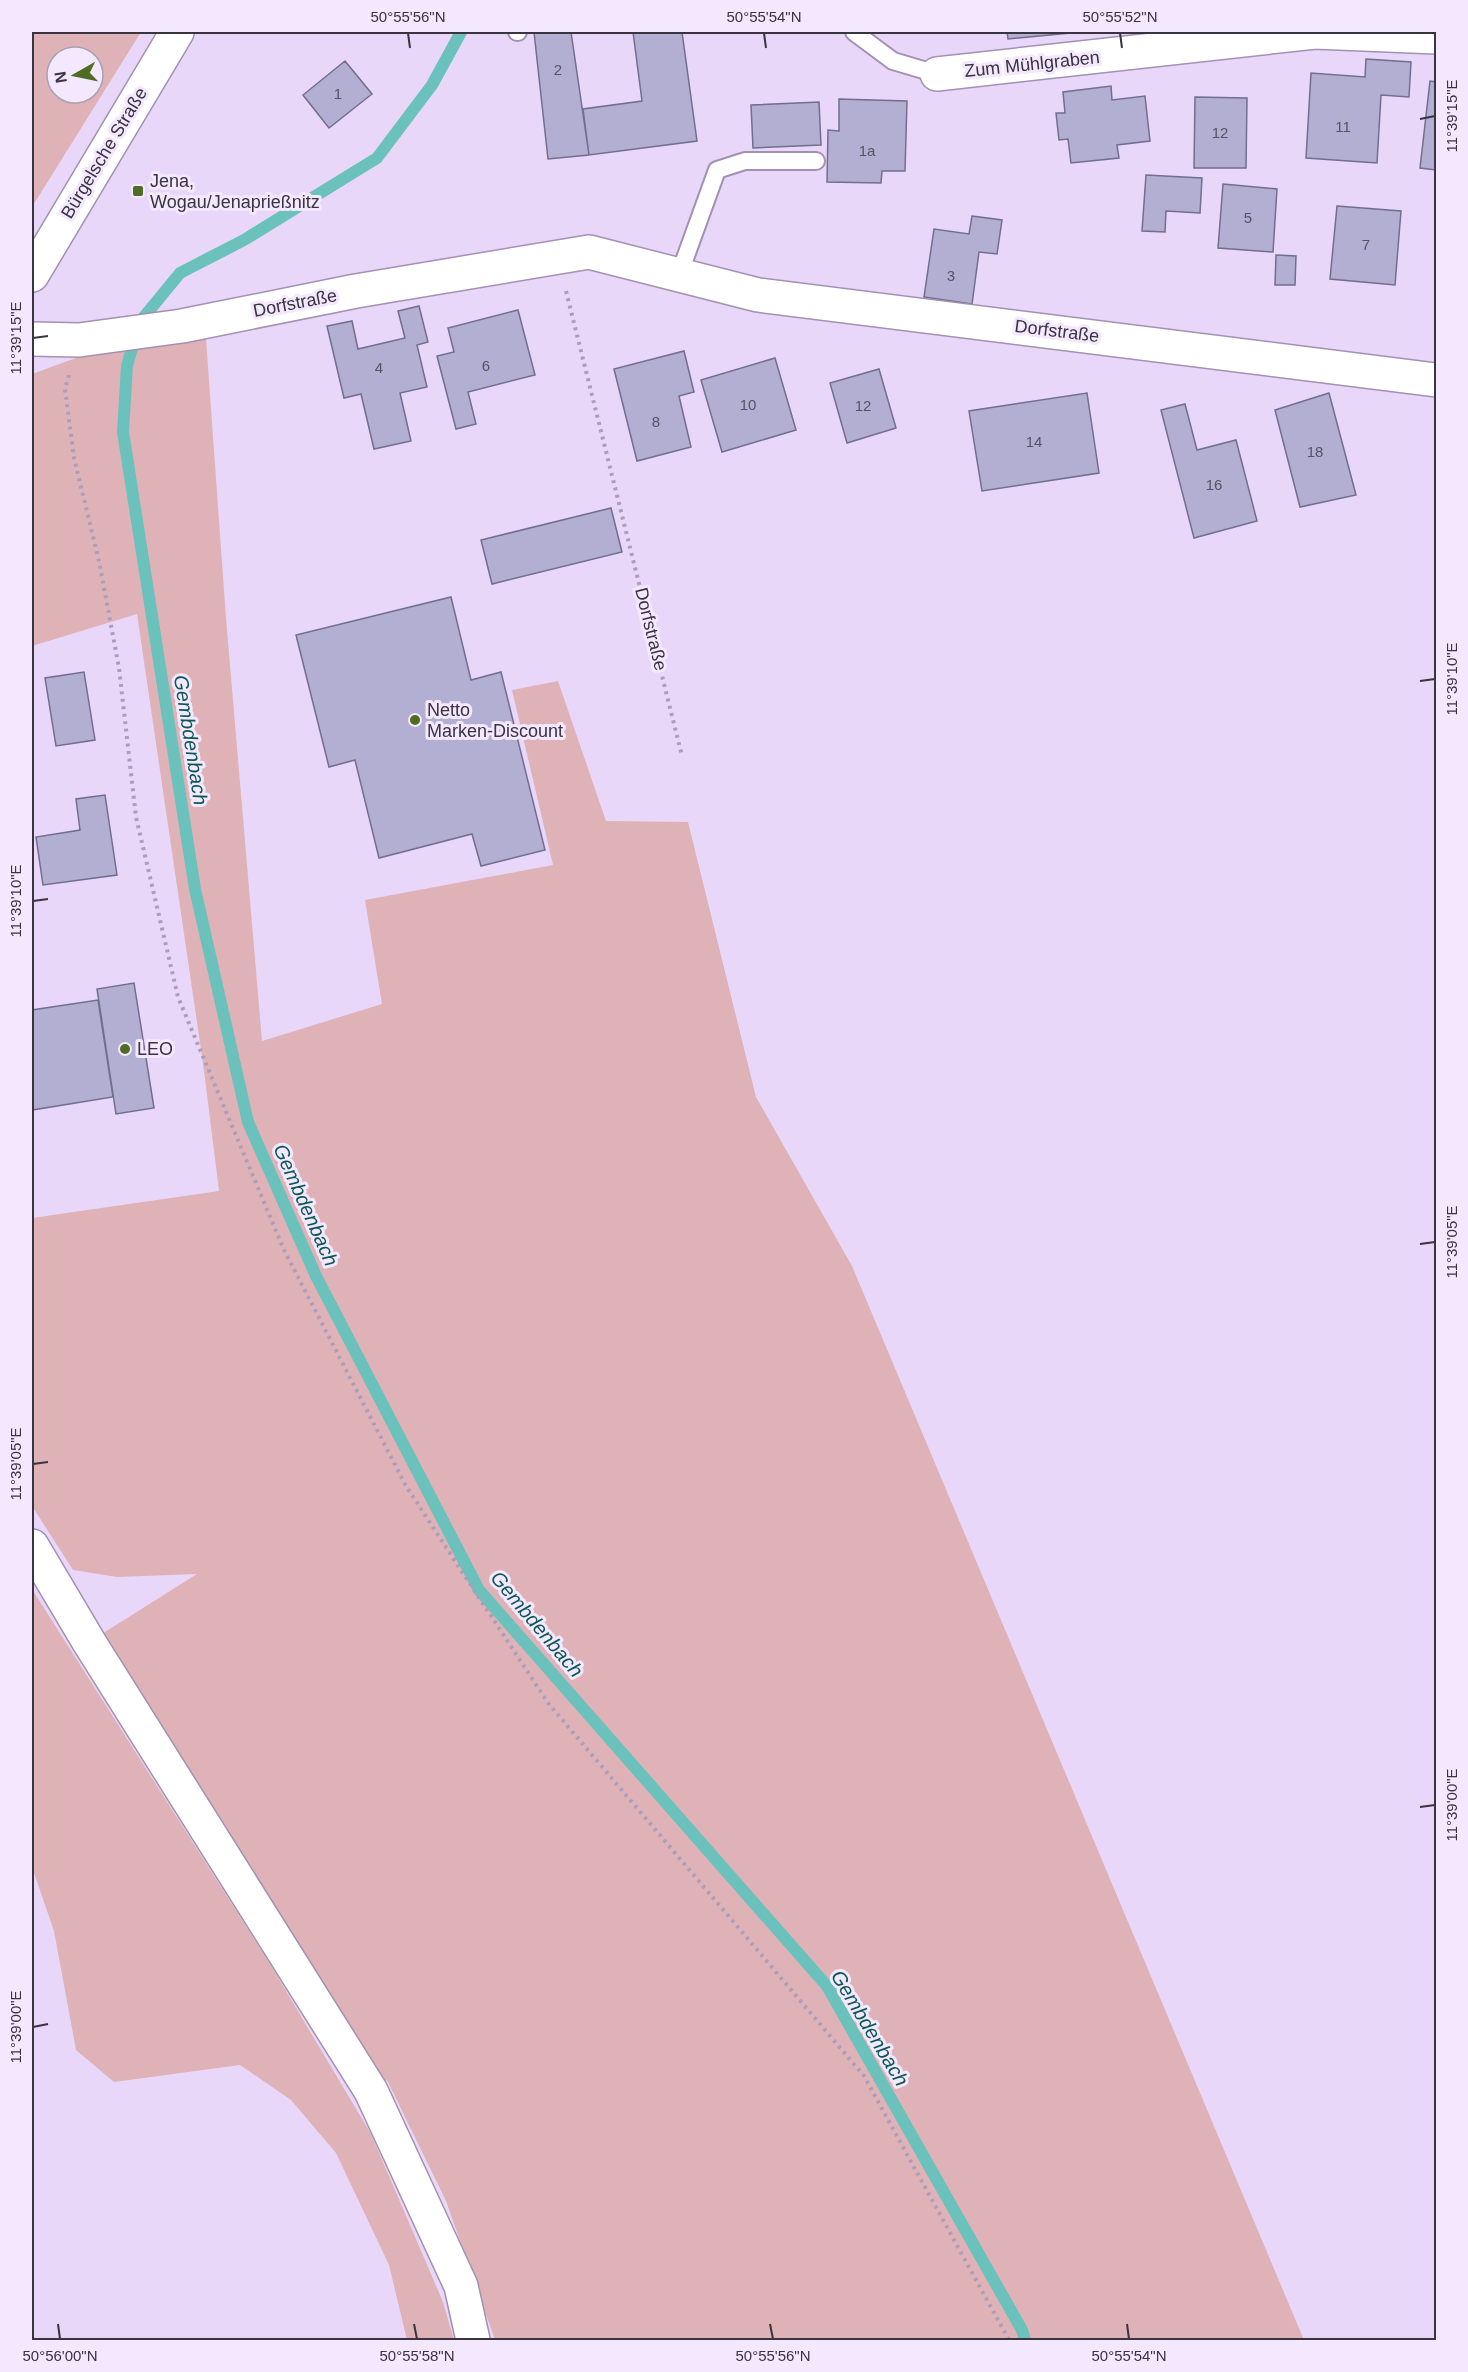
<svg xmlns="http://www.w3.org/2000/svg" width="1468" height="2372" font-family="Arial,sans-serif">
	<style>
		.green { fill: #dfb2b8; fill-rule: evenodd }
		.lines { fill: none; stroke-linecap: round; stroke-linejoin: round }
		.stream { stroke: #6bc1bb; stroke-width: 12 }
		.building { fill: #b2afd2; stroke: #716e8f; stroke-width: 1.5 }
		.lane-casing { stroke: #a291b2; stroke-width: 20 }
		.street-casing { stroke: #a291b2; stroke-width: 36 }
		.primary-casing { stroke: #a291b2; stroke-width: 36 }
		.path { stroke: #ac9eb9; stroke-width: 4; stroke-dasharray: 3 4.5; stroke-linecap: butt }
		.lane { stroke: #fff; stroke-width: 16 }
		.street { stroke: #fff; stroke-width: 33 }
		.primary { stroke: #fff; stroke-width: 33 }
		.ticks { fill: none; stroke: #3a3340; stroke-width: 2 }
		.poi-dot { fill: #4e6d22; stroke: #f3e8fd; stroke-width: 2 }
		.labels { text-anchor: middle; stroke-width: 6; stroke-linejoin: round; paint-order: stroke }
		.number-label { font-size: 15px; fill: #585264 }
		.street-label { font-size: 18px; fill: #3a3340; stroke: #f3e8fd }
		.poi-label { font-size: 18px; fill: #3a3340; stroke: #f3e8fd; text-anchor: start }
		.water-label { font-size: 20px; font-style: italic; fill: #0a5854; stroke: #f3e8fd }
		.neatline { fill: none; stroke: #3a3340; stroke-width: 2 }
		.ticks-label { font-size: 15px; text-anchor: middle; fill: #3a3340 }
	</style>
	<rect width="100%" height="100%" fill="#e9d7fa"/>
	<path class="green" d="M32 32H141L32 207ZM57 57H93V93H57Z
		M206 339 226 618 262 1041 382 1004 365 900 553 865 512 690 558 681 606 821 688 822 756 1097 852 1266 1304 2340H495L446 2201 387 2080 371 2091 89 1642 197 1574 117 1577 73 1570 32 1506V1218L219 1191 203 1063 137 614 32 646V374L84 355Z
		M32 1589 270 1964 371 2134 443 2302 454 2340H407L389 2265 336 2153 291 2100 240 2065 114 2082 76 2050 54 1931 32 1867Z"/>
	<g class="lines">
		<path class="stream" d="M461 32 432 85 377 158 244 240 180 273 139 323 127 366 123 432 195 889 248 1122 316 1276 479 1590 827 1986 1022 2330 1025 2340"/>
	</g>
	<path class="building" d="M534 32H571L589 155 548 159Z
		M633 32H682L697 141 589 155 583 109 642 101Z
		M1007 32H1070V33L1008 39Z
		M1366 59 1411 62 1409 97 1381 95 1377 163 1306 158 1311 73 1365 77Z
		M345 61 372 94 329 128 303 95Z
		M1430 81 1436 82V170L1420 168Z
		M1111 86 1112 100 1145 96 1150 141 1117 145 1119 158 1071 163 1068 139 1059 140 1056 113H1065L1063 92Z
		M1195 97 1247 98 1246 168H1194Z
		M839 99 907 101 905 171H882L881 183 827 182 828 130 839 131Z
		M819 102 821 145 753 148 751 105Z
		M1146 175 1202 178 1200 213 1166 211 1165 232 1142 231Z
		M1223 184 1277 189 1273 252 1218 248Z
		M1337 206 1401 211 1395 285 1330 279Z
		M972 216 1002 220 997 254 979 252 972 304 924 297 934 229 969 234Z
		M1276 255 1296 256 1295 285H1275Z
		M419 306 428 342 417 345 427 387 400 393 411 441 374 449 361 394 344 398 327 326 352 321 358 349 405 338 398 311Z
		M518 310 535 375 468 392 476 424 456 429 437 356 454 352 448 328Z
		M684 351 694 392 679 396 691 447 637 461 614 369Z
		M775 358 796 430 722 452 701 380Z
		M879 369 896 428 847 443 830 383Z
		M1087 393 1099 473 982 491 969 411Z
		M1329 393 1356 495 1300 507 1275 410Z
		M1185 404 1197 450 1236 440 1257 521 1194 538 1161 410Z
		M611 508 622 552 492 584 481 540Z
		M451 597 471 680 501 672 545 850 481 866 472 834 379 858 355 760 329 767 296 635Z
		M84 672 95 740 56 746 45 678Z
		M105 795 117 875 43 885 36 837 80 830 76 799Z
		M134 983 154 1108 116 1114 97 989Z
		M98 1000 113 1097 32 1110V1010Z"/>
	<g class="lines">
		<defs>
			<path id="lane" d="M517 32H518
				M854 32 893 61 937 74
				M679 275 717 170 745 161H816"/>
			<path id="street" d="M937 74 1315 32 1436 37
				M32 339 79 340 182 326 356 291 589 252 758 295 1436 380"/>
			<path id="primary" d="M32 275 177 32
				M32 1546 89 1642 371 2091 461 2286 473 2340"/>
		</defs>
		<use href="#lane" class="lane-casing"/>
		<use href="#street" class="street-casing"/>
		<use href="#primary" class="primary-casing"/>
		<path class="path" d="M566 291 682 756
			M69 375 65 389 74 458 99 561 119 668 136 817 178 997 284 1250 406 1486 548 1703 864 2076 1009 2340"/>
		<use href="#lane" class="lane"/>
		<use href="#street" class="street"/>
		<use href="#primary" class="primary"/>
	</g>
	<path class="ticks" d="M408 33 410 48M764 33 766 48M1120 33 1122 48M1420 119 1435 116M33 338 48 336M1420 681 1435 679M33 901 48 899M1420 1244 1435 1242M33 1464 48 1462M1420 1807 1435 1805M33 2027 48 2024M58 2324 60 2339M414 2324 417 2339M770 2324 773 2339M1127 2324 1129 2339"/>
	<g class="poi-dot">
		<rect x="132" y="185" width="12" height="12" rx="3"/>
		<circle cx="415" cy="720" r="6"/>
		<circle cx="125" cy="1049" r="6"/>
	</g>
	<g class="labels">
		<g class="number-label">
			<text x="558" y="75">2</text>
			<text x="338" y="99">1</text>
			<text x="1343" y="132">11</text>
			<text x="1220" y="138">12</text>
			<text x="867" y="156">1a</text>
			<text x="1248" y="223">5</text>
			<text x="1366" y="250">7</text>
			<text x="951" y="281">3</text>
			<text x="486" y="371">6</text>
			<text x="379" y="373">4</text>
			<text x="748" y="410">10</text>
			<text x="863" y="411">12</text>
			<text x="656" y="427">8</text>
			<text x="1034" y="447">14</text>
			<text x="1315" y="457">18</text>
			<text x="1214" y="490">16</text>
		</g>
		<g class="street-label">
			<text transform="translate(1032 64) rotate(-6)" y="6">Zum Mühlgraben</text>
			<text transform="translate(104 153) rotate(-59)" y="6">Bürgelsche Straße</text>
			<text transform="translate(295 303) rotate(-11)" y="6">Dorfstraße</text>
			<text transform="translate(1057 331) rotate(7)" y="6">Dorfstraße</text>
			<text transform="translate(651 629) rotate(76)" y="6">Dorfstraße</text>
		</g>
		<g class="poi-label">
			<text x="150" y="187">Jena,<tspan x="150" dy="21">Wogau/Jenaprießnitz</tspan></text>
			<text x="427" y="716">Netto<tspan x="427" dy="21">Marken-Discount</tspan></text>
			<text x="137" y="1055">LEO</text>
		</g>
		<g class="water-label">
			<text transform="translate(191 740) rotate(81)" y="7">Gembdenbach</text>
			<text transform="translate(306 1205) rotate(66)" y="7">Gembdenbach</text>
			<text transform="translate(537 1624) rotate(50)" y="7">Gembdenbach</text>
			<text transform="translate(870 2028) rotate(59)" y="7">Gembdenbach</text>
		</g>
	</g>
	<rect width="1468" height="2372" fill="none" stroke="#f3e8fd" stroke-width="66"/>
	<g transform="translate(75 75) rotate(261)"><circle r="28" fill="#f3e8fd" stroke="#a9a0b1" stroke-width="1.5"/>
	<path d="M0-4.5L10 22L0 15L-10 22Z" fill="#4e6d22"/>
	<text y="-9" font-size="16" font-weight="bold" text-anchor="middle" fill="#3a3340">N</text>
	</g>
	<rect x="33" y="33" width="1402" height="2306" class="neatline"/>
	<g class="ticks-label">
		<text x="408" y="22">50°55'56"N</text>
		<text x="764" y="22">50°55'54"N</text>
		<text x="1120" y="22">50°55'52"N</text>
		<text transform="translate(1452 116) rotate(-90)" y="5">11°39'15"E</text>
		<text transform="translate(16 338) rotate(-90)" y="5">11°39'15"E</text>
		<text transform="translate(1452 679) rotate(-90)" y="5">11°39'10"E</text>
		<text transform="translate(16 901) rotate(-90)" y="5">11°39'10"E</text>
		<text transform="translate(1452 1242) rotate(-90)" y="5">11°39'05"E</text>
		<text transform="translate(16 1464) rotate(-90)" y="5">11°39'05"E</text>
		<text transform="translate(1452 1805) rotate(-90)" y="5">11°39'00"E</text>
		<text transform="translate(16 2027) rotate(-90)" y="5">11°39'00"E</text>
		<text x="60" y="2361">50°56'00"N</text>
		<text x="417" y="2361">50°55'58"N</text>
		<text x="773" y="2361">50°55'56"N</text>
		<text x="1129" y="2361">50°55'54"N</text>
	</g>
</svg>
